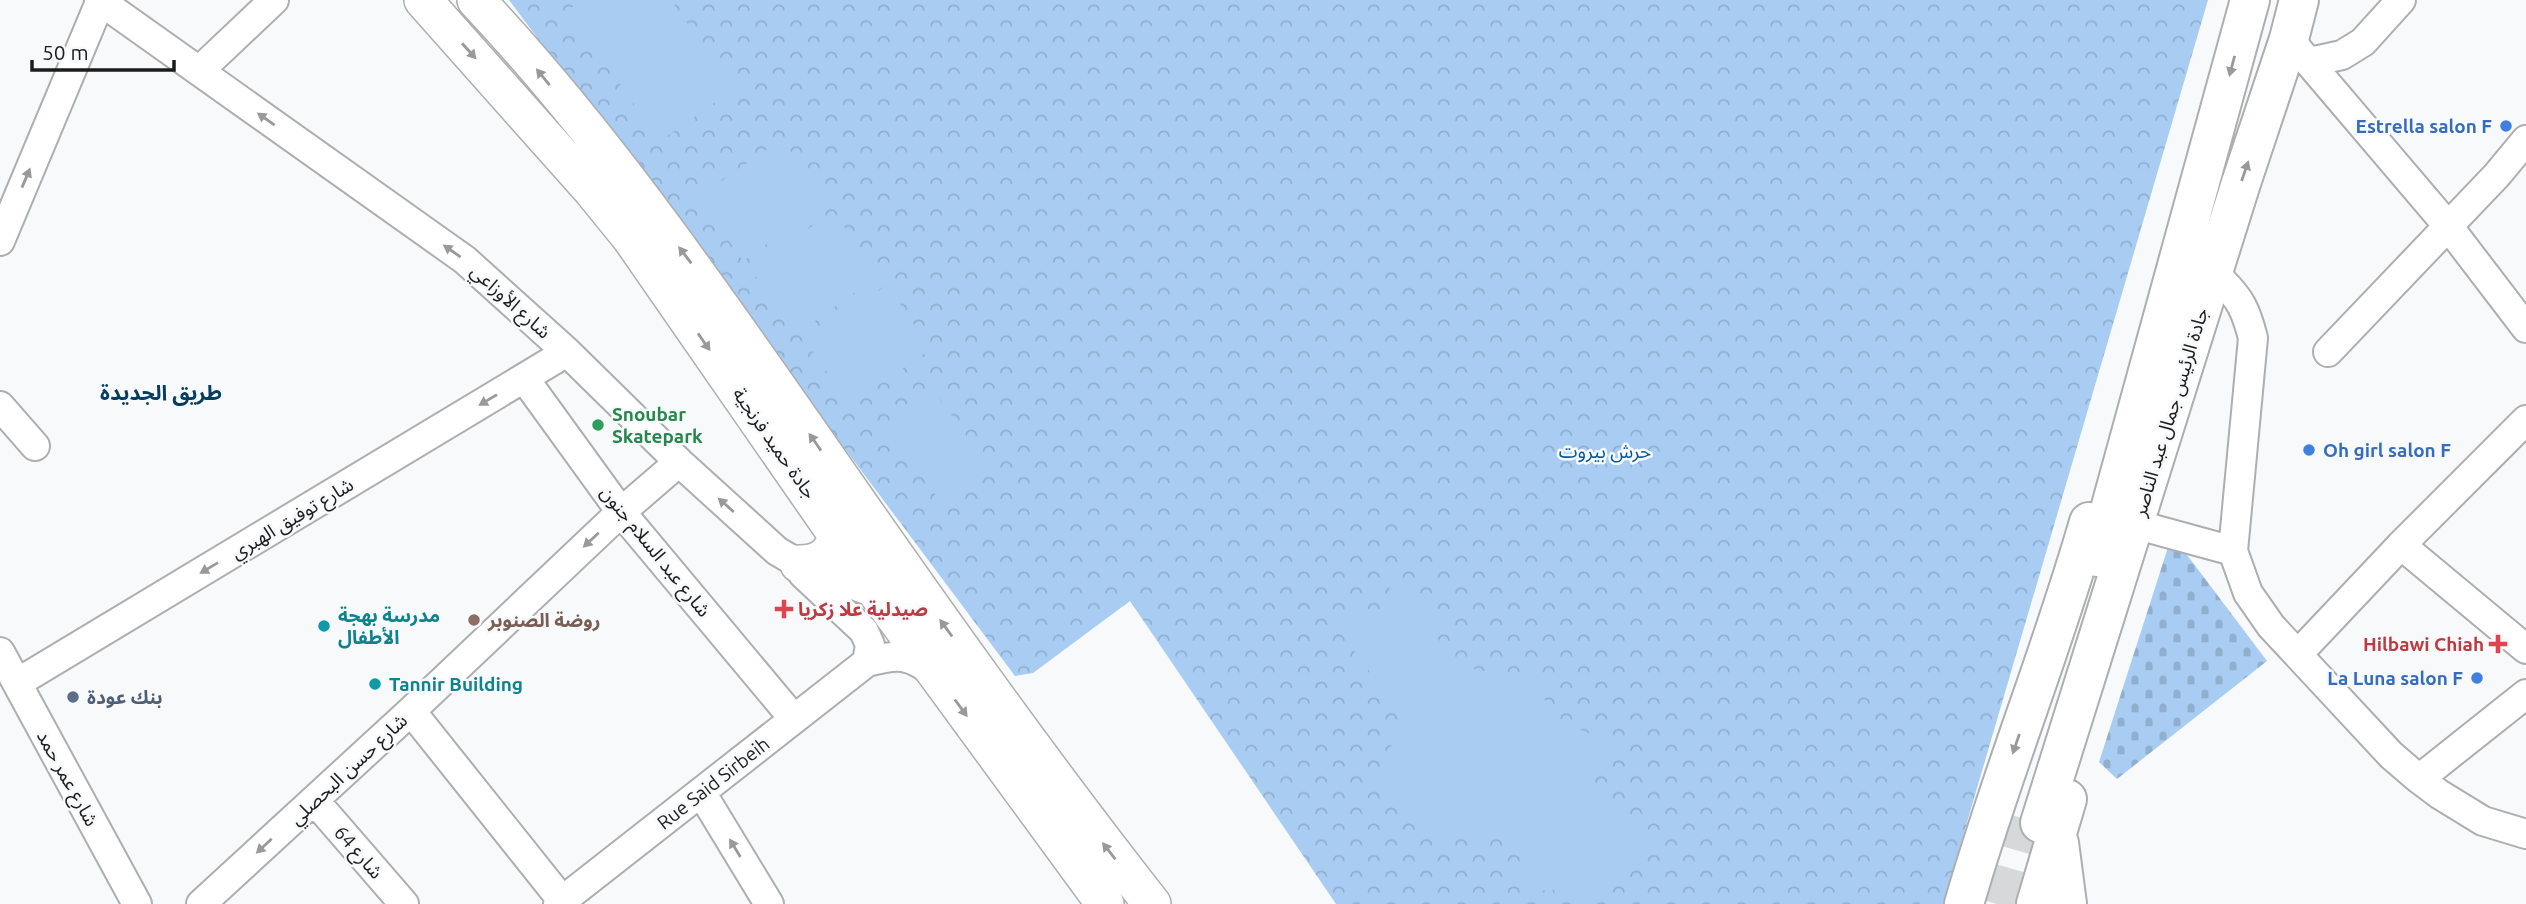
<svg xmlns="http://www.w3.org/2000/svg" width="2526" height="904" font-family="Ubuntu,'Noto Sans Arabic',sans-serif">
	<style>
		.cemetery { fill: url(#cemetery-stones) }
		.park { fill: url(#park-crowns) }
		.pitch { fill: #a8ccf2 }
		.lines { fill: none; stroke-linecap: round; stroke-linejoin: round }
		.highway-tunnel { stroke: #d6d8d9; stroke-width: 38; stroke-dasharray: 38 19; stroke-linecap: butt }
		.minor-casing { stroke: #acaeaf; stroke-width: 32 }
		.major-casing { stroke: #acaeaf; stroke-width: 40 }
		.highway-casing { stroke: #acaeaf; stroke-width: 42 }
		.minor { stroke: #fff; stroke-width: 28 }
		.major { stroke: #fff; stroke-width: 37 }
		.highway { stroke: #fff; stroke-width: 38 }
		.oneway { fill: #999 }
		.shop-dot { fill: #3f7fe0; stroke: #f7f9fa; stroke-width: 2.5 }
		.leisure-dot { fill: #2e9e5b; stroke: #f7f9fa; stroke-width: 2.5 }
		.health-dot { fill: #e0444e; stroke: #f7f9fa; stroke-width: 2.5 }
		.education-dot { fill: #8d6e63; stroke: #f7f9fa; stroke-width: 2.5 }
		.culture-dot { fill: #0f9aa8; stroke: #f7f9fa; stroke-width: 2.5 }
		.service-dot { fill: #5c6f8a; stroke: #f7f9fa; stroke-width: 2.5 }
		.labels { text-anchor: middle; stroke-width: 5; stroke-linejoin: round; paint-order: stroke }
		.shop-label { font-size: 19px; font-weight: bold; fill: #366cbe; stroke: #f7f9fa; text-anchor: end }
		.street-label { font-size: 19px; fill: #1c1c1d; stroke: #f7f9fa }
		.leisure-label { font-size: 19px; font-weight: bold; fill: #27864d; stroke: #f7f9fa; text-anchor: start }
		.park-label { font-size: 19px; fill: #03589a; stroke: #f7f9fa }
		.health-label { font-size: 19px; font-weight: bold; fill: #be3a42; stroke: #f7f9fa; text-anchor: start }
		.culture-label { font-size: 19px; font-weight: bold; fill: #0d838f; stroke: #f7f9fa; text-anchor: start }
		.education-label { font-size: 19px; font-weight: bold; fill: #785e54; stroke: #f7f9fa; text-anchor: start }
		.service-label { font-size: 19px; font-weight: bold; fill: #4e5e75; stroke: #f7f9fa; text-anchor: start }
		.neighbourhood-label { font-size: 21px; font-weight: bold; fill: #073d60; stroke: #f7f9fa }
	</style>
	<defs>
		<pattern id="cemetery-stones" width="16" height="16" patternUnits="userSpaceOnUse" patternTransform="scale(1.75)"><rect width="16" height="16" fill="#a8ccf2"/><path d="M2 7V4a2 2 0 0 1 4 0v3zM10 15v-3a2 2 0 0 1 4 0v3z" fill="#90afcf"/></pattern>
		<pattern id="park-crowns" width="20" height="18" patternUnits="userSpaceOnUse" patternTransform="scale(1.75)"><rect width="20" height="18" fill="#a8ccf2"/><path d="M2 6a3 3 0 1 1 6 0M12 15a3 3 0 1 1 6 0" fill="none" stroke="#90afcf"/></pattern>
	</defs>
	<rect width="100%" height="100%" fill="#f7f9fa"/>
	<path class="cemetery" d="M2172 535 2267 661 2117 779 2099 762Z"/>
	<path class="park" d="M509 0H2208L1943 904H1336L1130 601 1033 673 1015 676Z"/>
	<path class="pitch" d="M582 0H671L734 89 660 141 568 10Z
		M782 139 826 202 743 261 698 197Z
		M833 211 879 275 797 334 751 270Z
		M887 285 931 349 850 405 806 342Z
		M936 394 990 468 942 504 887 429Z
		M1391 582 1425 601 1443 653C1467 674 1498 673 1529 672 1539 685 1543 701 1555 714 1573 732 1598 733 1618 747V754H1611L1578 782 1600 797 1625 808 1657 845 1585 898 1563 889 1539 891 1527 884C1522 874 1523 854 1517 848 1491 820 1451 844 1419 822 1405 813 1390 790 1378 777L1394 768 1389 730 1401 727 1405 721 1402 714 1329 618H1384Z"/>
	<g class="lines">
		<path class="highway-tunnel" d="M1997 904 2022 818"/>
		<defs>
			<path id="minor" d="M99 0 465 260 567 352 679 462 777 551 806 568 878 594 883 593
				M2289 39 2448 226 2526 328
				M2310 62 2342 55 2363 42 2401 0
				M199 71 274 0
				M0 241 100 2
				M2220 279C2241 299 2246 311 2253 338L2233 551 2248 593 2271 626 2391 755 2419 779 2439 794 2483 821 2526 834
				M2328 352 2497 175 2526 140
				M524 378 621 512 794 719
				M0 406 35 446
				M2149 528 2233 551
				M2401 545 2526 649
				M803 574 864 631 870 645 867 662
				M0 652 137 904
				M2298 654 2401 545 2526 420
				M17 683 567 352
				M411 711 565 904
				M2419 779 2526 694
				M701 792 769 904
				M314 800 404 904
				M201 904 411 711 621 512 679 462
				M558 904 867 662C898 654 909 653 935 674"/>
			<path id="major" d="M423 0 592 190 631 238 878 594 1105 904
				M476 0C604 136 711 292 818 445 926 601 1035 755 1152 904
				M799 564C821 564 832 555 838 534"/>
			<path id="highway" d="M2097 557 2250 0
				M2040 823 2241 183 2289 39 2299 0
				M2059 843 2067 904
				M1964 904C2001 775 2052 651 2089 522
				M2036 904 2067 799"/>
		</defs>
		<use href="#minor" class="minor-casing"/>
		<use href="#major" class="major-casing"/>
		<use href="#highway" class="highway-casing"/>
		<use href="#minor" class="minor"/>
		<use href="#major" class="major"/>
		<use href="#highway" class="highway"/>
	</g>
	<defs><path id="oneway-solid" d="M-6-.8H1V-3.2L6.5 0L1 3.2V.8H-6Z" transform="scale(1.75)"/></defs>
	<g class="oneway">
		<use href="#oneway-solid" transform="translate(469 51) rotate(48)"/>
		<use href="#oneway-solid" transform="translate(2232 66) rotate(105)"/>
		<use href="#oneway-solid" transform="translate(543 77) rotate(-129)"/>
		<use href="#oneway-solid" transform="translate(266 119) rotate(-145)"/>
		<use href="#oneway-solid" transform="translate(2245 171) rotate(-71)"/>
		<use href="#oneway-solid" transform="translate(26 178) rotate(-67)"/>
		<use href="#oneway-solid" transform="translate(452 251) rotate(-145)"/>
		<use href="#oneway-solid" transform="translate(685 255) rotate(-127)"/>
		<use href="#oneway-solid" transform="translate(704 342) rotate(55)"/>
		<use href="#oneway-solid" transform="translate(488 400) rotate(149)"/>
		<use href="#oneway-solid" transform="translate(815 442) rotate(-125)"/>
		<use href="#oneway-solid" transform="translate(726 505) rotate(-138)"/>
		<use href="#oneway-solid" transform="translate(591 540) rotate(137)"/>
		<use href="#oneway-solid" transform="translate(209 568) rotate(149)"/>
		<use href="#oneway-solid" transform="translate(946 628) rotate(-126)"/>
		<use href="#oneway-solid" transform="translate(961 708) rotate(54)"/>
		<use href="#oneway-solid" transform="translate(2016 744) rotate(109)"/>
		<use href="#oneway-solid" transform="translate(264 846) rotate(137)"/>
		<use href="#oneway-solid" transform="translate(735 848) rotate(-121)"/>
		<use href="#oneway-solid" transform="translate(1109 851) rotate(-128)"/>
	</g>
	<g class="shop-dot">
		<circle cx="2506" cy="126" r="7"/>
		<circle cx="2309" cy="450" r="7"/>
		<circle cx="2477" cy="678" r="7"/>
	</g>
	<circle class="leisure-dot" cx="598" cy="425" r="7"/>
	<g class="health-dot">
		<path d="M780.5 598.5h7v7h7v7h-7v7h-7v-7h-7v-7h7z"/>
		<path d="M2494.5 633.5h7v7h7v7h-7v7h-7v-7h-7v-7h7z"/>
	</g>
	<circle class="education-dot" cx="474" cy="620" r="7"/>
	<g class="culture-dot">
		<circle cx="324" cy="626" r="7"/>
		<circle cx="375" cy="684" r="7"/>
	</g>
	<circle class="service-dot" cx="73" cy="697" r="7"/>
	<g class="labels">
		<g class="shop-label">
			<text x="2492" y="133">Estrella salon F</text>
			<text x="2323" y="457" text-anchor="start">Oh girl salon F</text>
			<text x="2463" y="685">La Luna salon F</text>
		</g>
		<g class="street-label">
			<text transform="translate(511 301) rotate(42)" y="7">شارع الأوزاعي</text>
			<text transform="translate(2170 412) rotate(-73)" y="7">جادة الرئيس جمال عبد الناصر</text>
			<text transform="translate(775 443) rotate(55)" y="7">جادة حميد فرنجية</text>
			<text transform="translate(292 518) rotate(-31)" y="7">شارع توفيق الهبري</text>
			<text transform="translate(656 551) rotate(51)" y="7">شارع عبد السلام جنون</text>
			<text transform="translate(348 769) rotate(-43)" y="7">شارع حسن البحصلي</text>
			<text transform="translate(68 778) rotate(61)" y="7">شارع عمر حمد</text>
			<text transform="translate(713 783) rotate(-38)" y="7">Rue Said Sirbeih</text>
			<text transform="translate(359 852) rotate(49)" y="7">شارع 64</text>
		</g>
		<g class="leisure-label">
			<text x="612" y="421">Snoubar<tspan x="612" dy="22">Skatepark</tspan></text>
		</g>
		<g class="park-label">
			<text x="1605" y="458">حرش بيروت</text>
		</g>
		<g class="health-label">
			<text x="798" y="616">صيدلية علا زكريا</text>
			<text x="2484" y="651" text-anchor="end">Hilbawi Chiah</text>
		</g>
		<g class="culture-label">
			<text x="338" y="622">مدرسة بهجة<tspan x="338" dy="22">الأطفال</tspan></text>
			<text x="389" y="691">Tannir Building</text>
		</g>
		<g class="education-label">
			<text x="488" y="627">روضة الصنوبر</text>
		</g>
		<g class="service-label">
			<text x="87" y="704">بنك عودة</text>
		</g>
		<g class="neighbourhood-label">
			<text x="161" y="400">طريق الجديدة</text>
		</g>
	</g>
	<path d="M32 60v10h142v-10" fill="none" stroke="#1c1c1d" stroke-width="3.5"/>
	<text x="42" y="60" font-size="21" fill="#1c1c1d" stroke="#f7f9fa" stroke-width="5" paint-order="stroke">50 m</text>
</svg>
